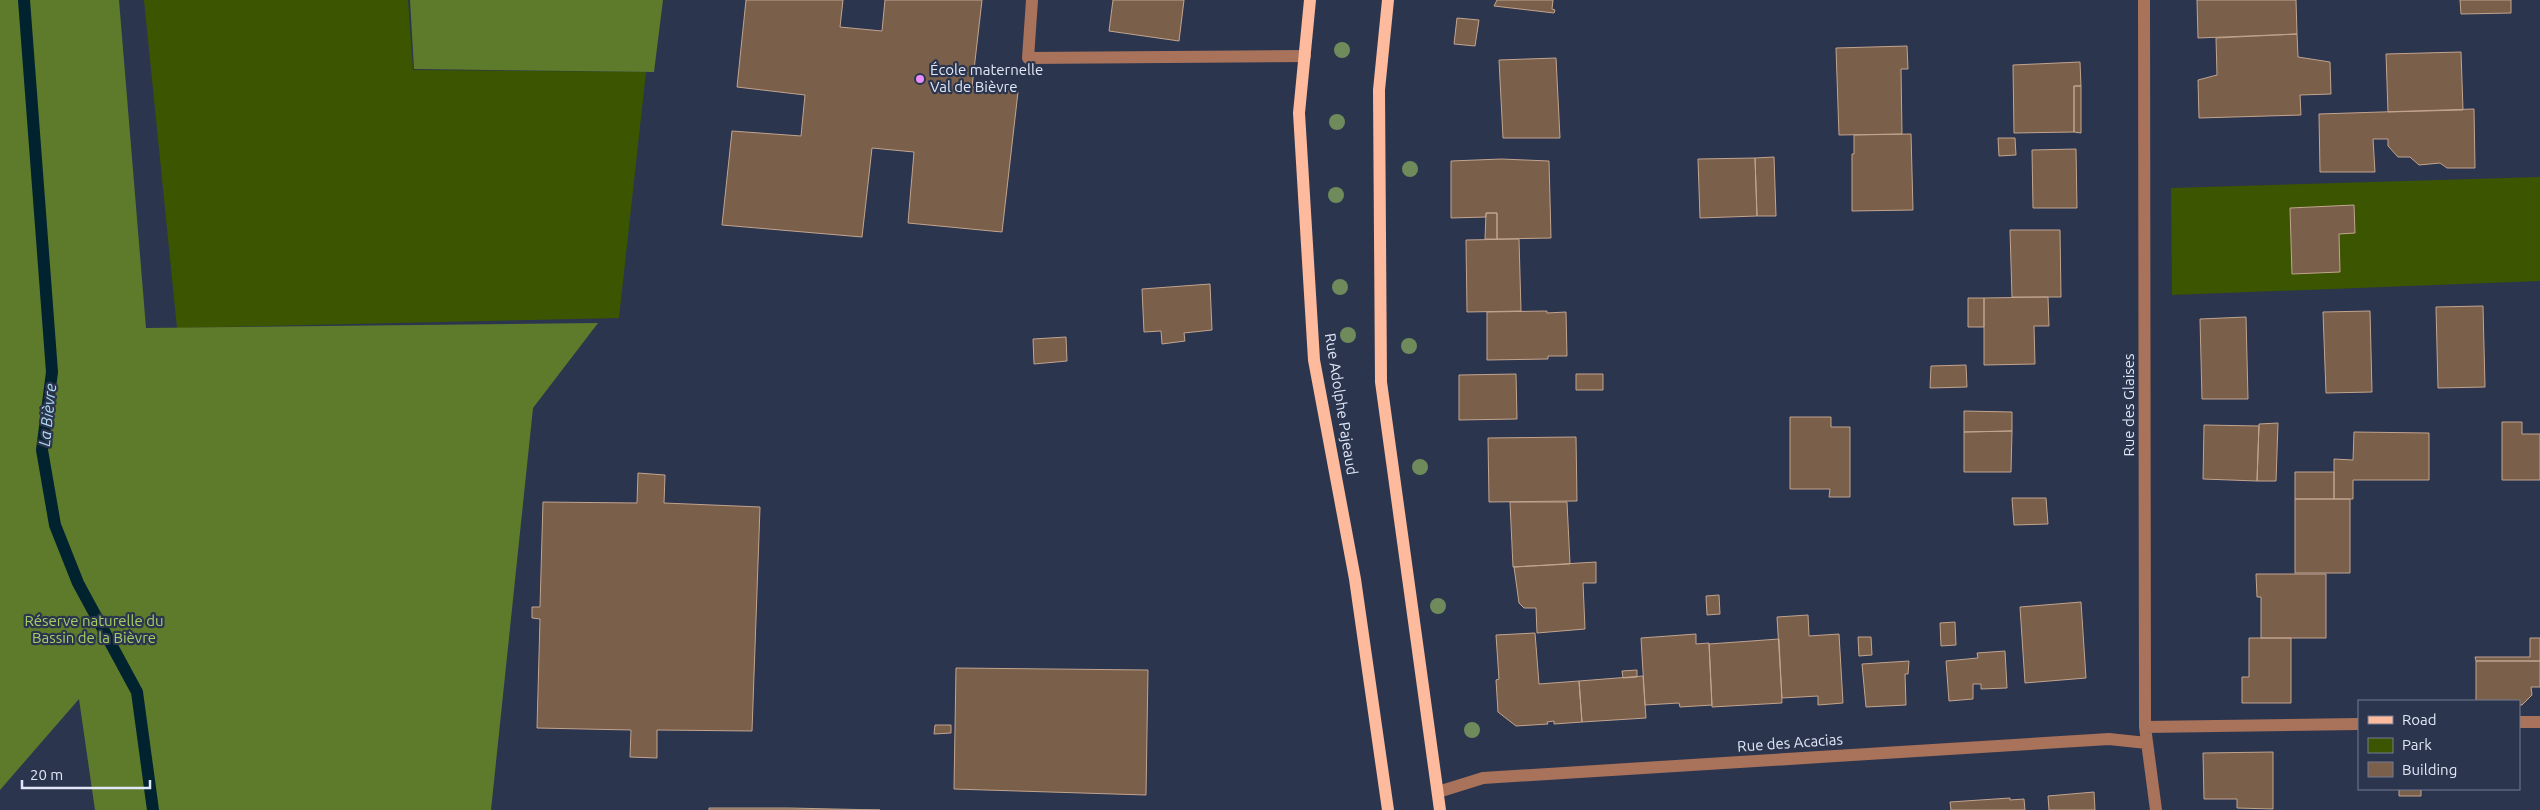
<svg xmlns="http://www.w3.org/2000/svg" width="2540" height="810" font-family="Ubuntu,sans-serif">
	<style>
		.green { fill: #3b5500 }
		.forest { fill: #5d7b2b }
		.lines { fill: none; stroke-linecap: round; stroke-linejoin: round }
		.stream { stroke: #01222f; stroke-width: 12 }
		.building { fill: #7a5f4b; stroke: #c2a48f }
		.minor { stroke: #a9725b; stroke-width: 12 }
		.major { stroke: #fdba9d; stroke-width: 12 }
		.tree { fill: #6f8a5b }
		.poi-dot { fill: #ea8dfd; stroke: #2c354e; stroke-width: 2 }
		.labels { text-anchor: middle; stroke-width: 4.5; stroke-linejoin: round; paint-order: stroke }
		.poi-label { font-size: 15px; fill: #e0e7f7; stroke: #2c354e; text-anchor: start }
		.street-label { font-size: 15px; fill: #e0e7f7; stroke: #2c354e }
		.park-label { font-size: 15px; fill: #a6d066; stroke: #2c354e }
		.water-label { font-size: 16px; font-style: italic; fill: #acdbf1; stroke: #2c354e }
	</style>
	<rect width="100%" height="100%" fill="#2c354e"/>
	<path class="green" d="M144 0H408L413 70 646 72 619 318 177 328Z
		M2540 177V281L2172 295 2171 188Z"/>
	<path class="forest" d="M0 0H119L146 328 598 323 533 408 491 810H95L79 699 0 790Z
		M410 0H663L654 72 414 69Z"/>
	<g class="lines">
		<path class="stream" d="M24 0 52 372 42 450 55 525 78 583 137 692 153 810"/>
	</g>
	<path class="building" d="M746 0H843L840 27 882 31 885 0H982L972 87 1018 92 1002 232 908 223 914 152 872 148 862 237 722 225 732 131 801 136 805 95 737 87Z
		M1113 0H1184L1179 41 1109 31Z
		M1497 0H1553L1552 9 1555 10 1554 13 1494 6Z
		M2197 0H2296L2297 34 2198 38Z
		M2460 0H2511V13L2461 14Z
		M1457 18 1479 20 1475 46 1454 44Z
		M2297 34 2298 57 2330 62 2331 94 2300 95 2301 115 2199 118 2198 80 2217 75 2216 38Z
		M1907 46 1908 69H1901L1902 134 1839 135 1836 48Z
		M2461 52 2463 110 2388 112 2386 54Z
		M1556 58 1560 138H1503L1499 60Z
		M2080 62 2081 86H2074V132L2014 133 2013 65Z
		M2074 86H2081V133L2074 132Z
		M2474 109 2475 168H2447L2440 163 2419 165 2410 157H2398L2388 146V139H2373L2375 172H2320L2319 114Z
		M1911 134 1913 210 1852 211V154H1854V135Z
		M1998 138H2015L2016 155 1999 156Z
		M2076 149 2077 208H2033L2032 150Z
		M1774 157 1776 216H1757L1755 158Z
		M1755 158 1757 216 1700 218 1698 159Z
		M1501 159 1549 161 1551 238 1497 239V213H1486V217L1451 218V161Z
		M2354 205 2355 233 2339 234 2340 272 2292 274 2290 208Z
		M1486 213H1497V239H1485Z
		M2010 230H2060L2061 297H2012Z
		M1519 239 1521 311 1467 312 1466 240Z
		M1210 284 1212 330 1184 333 1185 341 1162 344 1161 331 1144 332 1142 289Z
		M2048 297 2049 326H2034L2035 364 1984 365V298Z
		M1968 298H1984V327H1968Z
		M2483 306 2485 387 2438 388 2436 307Z
		M1547 311V313L1566 312 1567 356H1548V359L1487 360V312Z
		M2370 311 2372 392 2326 393 2323 312Z
		M2246 317 2248 399H2202L2200 319Z
		M1066 337 1067 361 1034 364 1033 339Z
		M1966 365 1967 387 1930 388 1931 366Z
		M1516 374 1517 419 1459 420V375Z
		M1576 374H1603V390H1576Z
		M1964 411 2012 412V431L1964 432Z
		M1790 417H1831V427H1850V497H1829L1830 489H1790Z
		M2502 422H2522V434H2540V480H2502Z
		M2278 423 2276 481H2257L2259 424Z
		M2204 425 2259 426 2257 481 2203 479Z
		M2012 431 2011 472H1964V432Z
		M2354 432 2429 433V480H2353V499H2334V459L2353 460Z
		M1576 437 1577 501 1489 502 1488 438Z
		M2295 472H2334V499H2295Z
		M638 473 665 475 664 503 760 507 752 731 657 730V758L630 757 631 730 537 728 540 619 532 618V607H540L543 502 637 503Z
		M2012 498H2046L2048 524 2014 525Z
		M2295 499H2350V573H2295Z
		M1510 502H1567L1570 564 1513 567Z
		M1596 562V583H1583L1585 629 1537 633 1536 608H1524L1519 603 1514 567Z
		M2256 574H2326V638H2261V597H2257Z
		M1719 595 1720 614 1707 615 1706 596Z
		M2081 602 2086 678 2025 683 2020 607Z
		M1808 615 1809 636 1839 634 1843 703 1818 705V696L1782 698 1777 617Z
		M1955 622 1956 645 1941 646 1940 623Z
		M1535 633 1539 684 1579 681 1582 722 1554 724V721L1547 722 1548 724 1516 726 1498 712 1496 680 1499 679 1496 635Z
		M1696 634V644L1709 643 1712 705 1680 707 1679 703 1645 705 1641 638Z
		M1858 637H1871L1872 655 1859 656Z
		M2249 638H2291V703H2242V677H2249Z
		M2530 638H2540V661H2476L2475 657H2530Z
		M1779 639 1782 703 1712 707 1709 644Z
		M2005 651 2007 688 1981 689V684H1973V699L1949 701 1946 661 1978 658 1977 653Z
		M1909 661 1908 674H1905L1906 705 1866 707 1862 664Z
		M2476 661H2540V687H2531L2532 695 2522 705H2519V701H2476Z
		M956 668 1148 670 1146 795 954 789Z
		M1637 670V677L1623 678 1622 671Z
		M1643 676 1646 718 1582 722 1579 681Z
		M935 725H951V733L934 734Z
		M2273 752V809L2237 808V799H2204L2203 753Z
		M2399 789H2421V796H2399Z
		M2094 792 2095 810H2049L2048 796Z
		M2010 798V800L2024 799 2025 810H1951L1950 802Z
		M709 808H789L880 810H709Z"/>
	<g class="lines">
		<path class="minor" d="M1032 0 1028 58 1305 56
			M2144 0 2145 727 2156 810
			M2519 722H2540
			M2145 727 2359 724
			M1438 792 1483 778 2109 739 2147 743"/>
		<path class="major" d="M1310 0 1299 113 1314 360 1355 579 1388 810
			M1388 0 1379 90 1381 382 1440 810"/>
	</g>
	<g class="tree">
		<circle cx="1342" cy="50" r="8"/>
		<circle cx="1337" cy="122" r="8"/>
		<circle cx="1410" cy="169" r="8"/>
		<circle cx="1336" cy="195" r="8"/>
		<circle cx="1340" cy="287" r="8"/>
		<circle cx="1348" cy="335" r="8"/>
		<circle cx="1409" cy="346" r="8"/>
		<circle cx="1420" cy="467" r="8"/>
		<circle cx="1438" cy="606" r="8"/>
		<circle cx="1472" cy="730" r="8"/>
	</g>
	<circle class="poi-dot" cx="920" cy="79" r="5"/>
	<g class="labels">
		<g class="poi-label">
			<text x="930" y="75">École maternelle<tspan x="930" dy="17">Val de Bièvre</tspan></text>
		</g>
		<g class="street-label">
			<text transform="translate(1341 404) rotate(81)" y="5">Rue Adolphe Pajeaud</text>
			<text transform="translate(2129 405) rotate(-90)" y="5">Rue des Glaises</text>
			<text transform="translate(1790 743) rotate(-4)" y="5">Rue des Acacias</text>
		</g>
		<g class="park-label">
			<text x="94" y="626">Réserve naturelle du<tspan x="94" dy="17">Bassin de la Bièvre</tspan></text>
		</g>
		<g class="water-label">
			<text transform="translate(47 415) rotate(-84)" y="6">La Bièvre</text>
		</g>
	</g>
	<rect x="2358" y="700" width="162" height="90" fill="#2c354e" stroke="#747c92"/>
	<rect x="2368" y="716" width="25" height="8" fill="#fdba9d" stroke="#747c92"/>
	<text x="2402" y="725" font-size="15" fill="#e0e7f7">Road</text>
	<rect x="2368" y="738" width="25" height="15" fill="#3b5500" stroke="#747c92"/>
	<text x="2402" y="750" font-size="15" fill="#e0e7f7">Park</text>
	<rect x="2368" y="762" width="25" height="15" fill="#7a5f4b" stroke="#747c92"/>
	<text x="2402" y="775" font-size="15" fill="#e0e7f7">Building</text>
	<path d="M22 780v8h128v-8" fill="none" stroke="#e0e7f7" stroke-width="2.5"/>
	<text x="30" y="780" font-size="15" fill="#e0e7f7" stroke="#2c354e" stroke-width="4" paint-order="stroke">20 m</text>
</svg>
